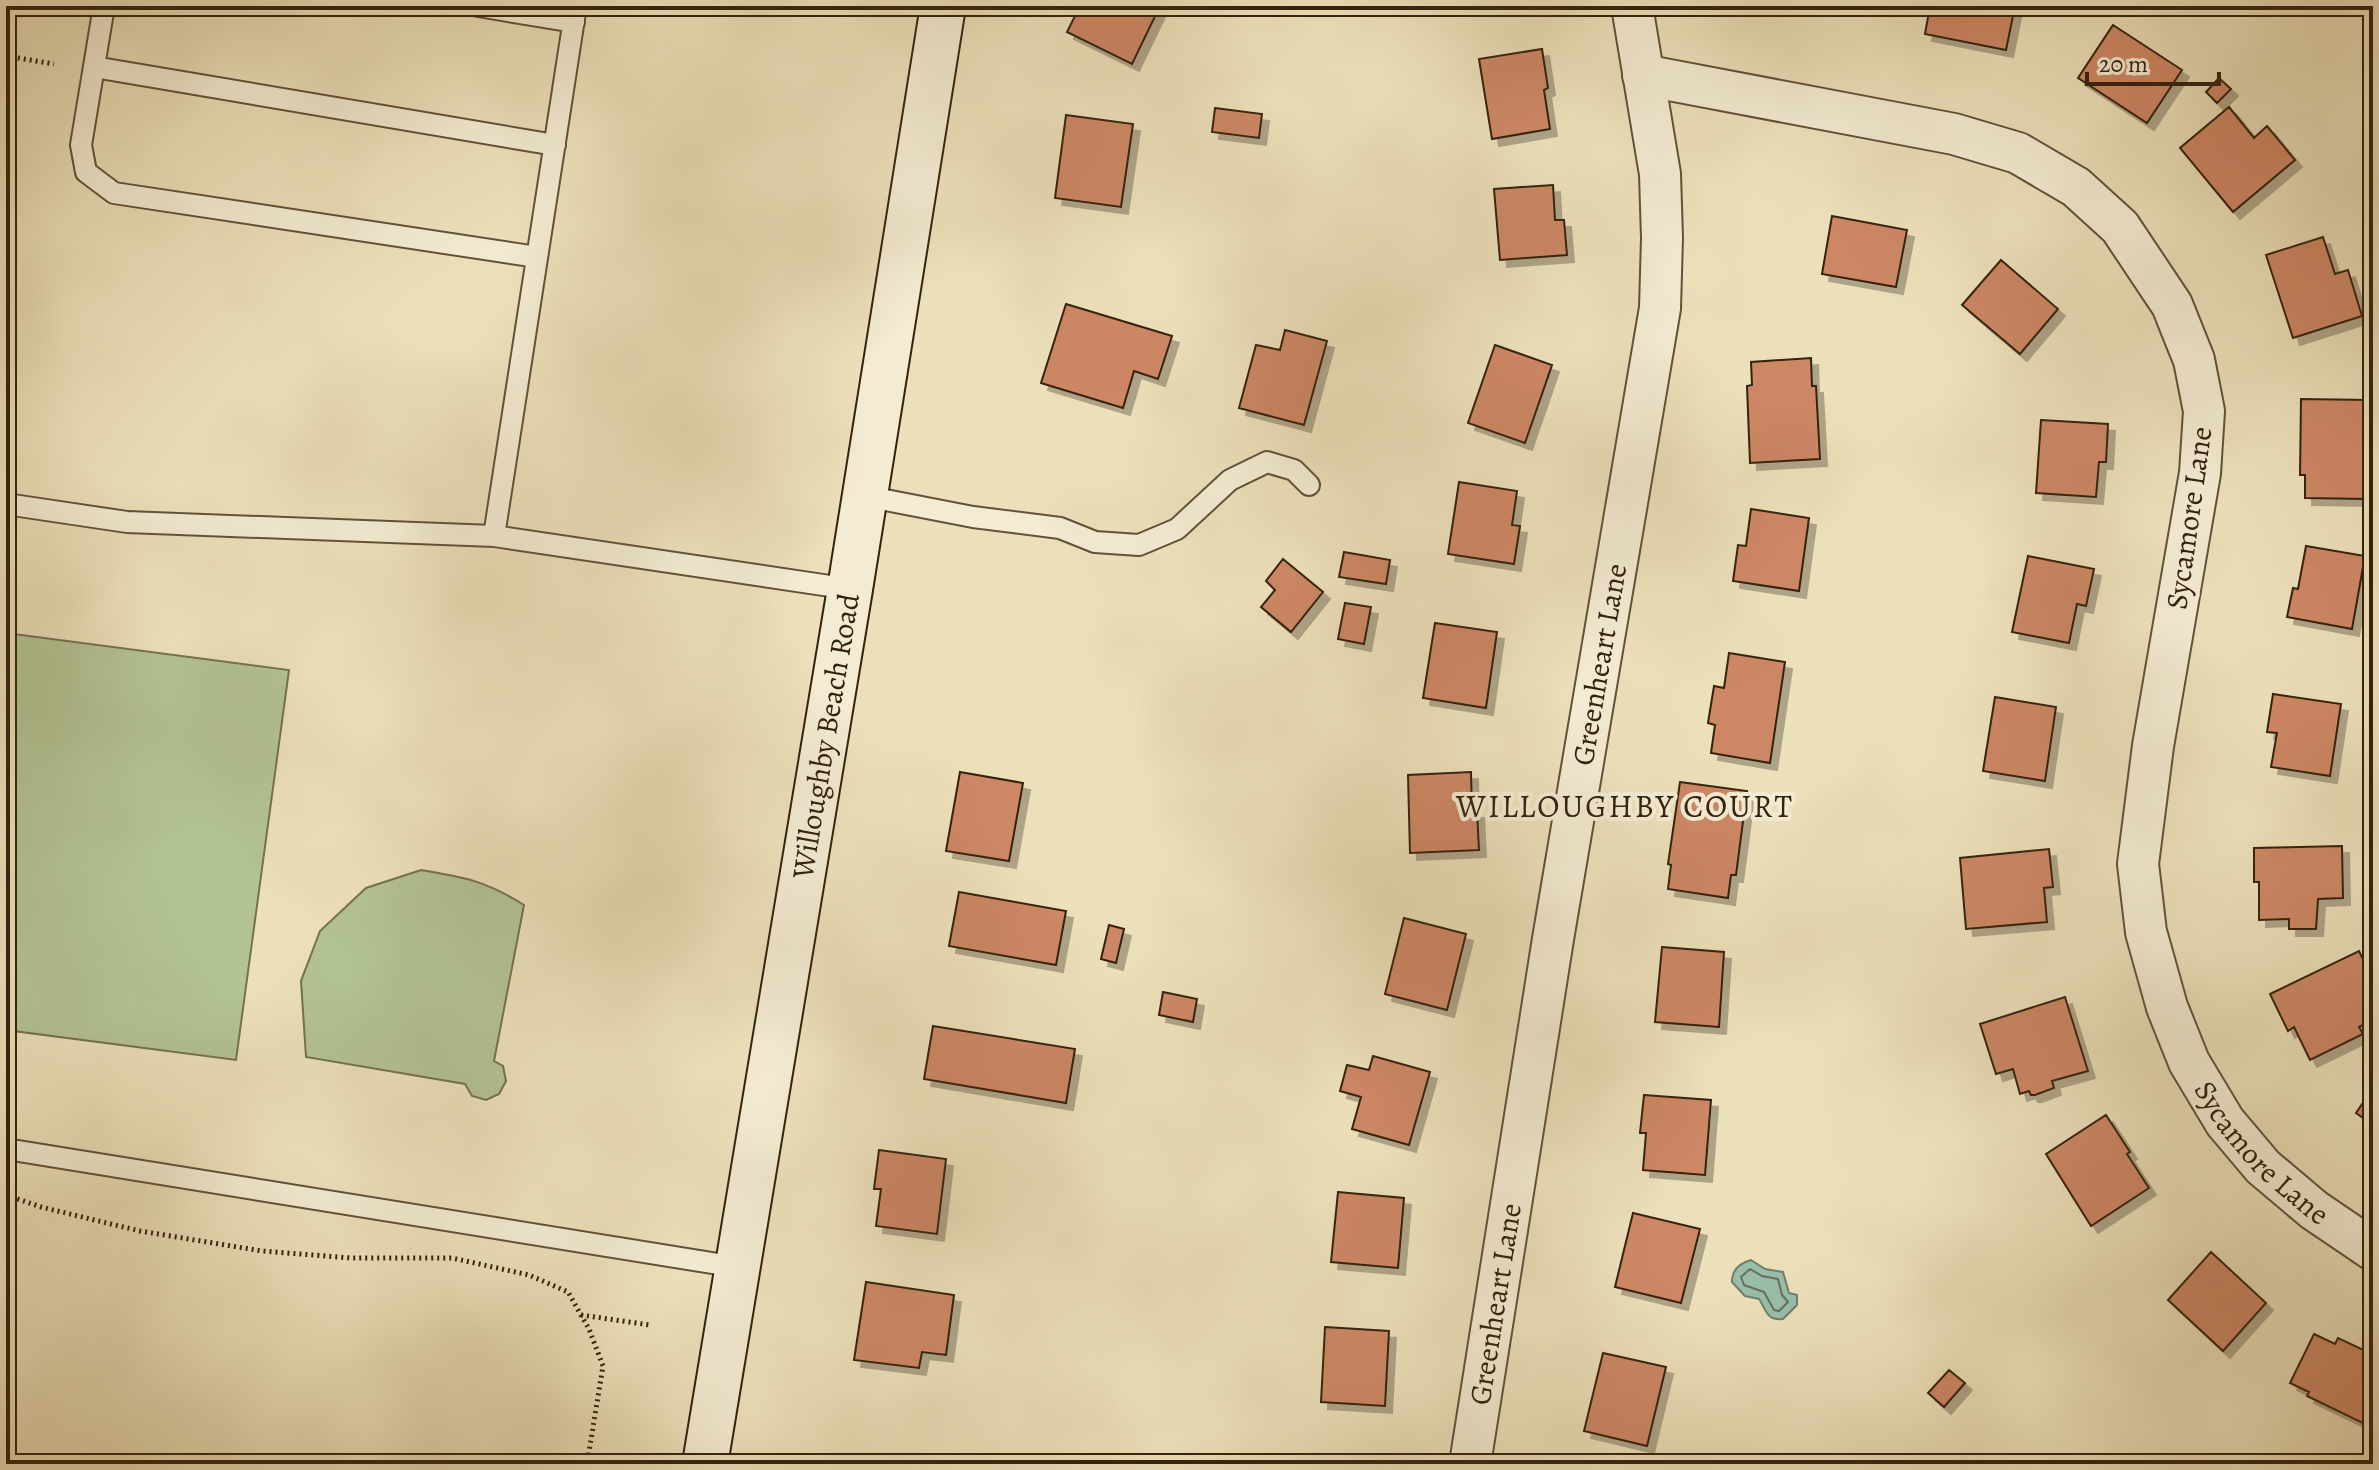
<svg xmlns="http://www.w3.org/2000/svg" width="2379" height="1470" font-family="Alegreya,serif">
	<style>
		.green { fill: #b3c394; stroke: #747251; stroke-width: 2 }
		.water { fill: #99beab; stroke: #71806c; stroke-width: 2 }
		.lines { fill: none; stroke-linecap: round; stroke-linejoin: round }
		.shore { stroke: #66705c; stroke-width: 2 }
		.building { fill: #cd8765; stroke: #34220e; stroke-width: 2; filter: url(#shadow) }
		.lane-casing { stroke: #625239; stroke-width: 24 }
		.street-casing { stroke: #625239; stroke-width: 44 }
		.secondary-casing { stroke: #34220e; stroke-width: 48 }
		.path { stroke: #34220e; stroke-width: 5; stroke-dasharray: 2 4; stroke-linecap: butt }
		.lane { stroke: #f3ebd2; stroke-width: 20 }
		.street { stroke: #f3ebd2; stroke-width: 40 }
		.secondary { stroke: #f3ebd2; stroke-width: 44 }
		.labels { text-anchor: middle; stroke-width: 8; stroke-linejoin: round; paint-order: stroke }
		.street-label { font-size: 30px; fill: #34220e; stroke: #f3ebd2 }
		.neighbourhood-label { font-size: 32px; letter-spacing: 2px; fill: #34220e; stroke: #f3ebd2 }
	</style>
	<defs>
		<filter id="shadow"><feDropShadow dx="7" dy="7" stdDeviation="0" flood-color="#0004"/></filter>
	</defs>
	<rect width="100%" height="100%" fill="#ece0ba"/>
	<filter id="stains"><feTurbulence type="fractalNoise" baseFrequency=".0025" numOctaves="4"/><feColorMatrix values="0 0 0 0 .2 0 0 0 0 .09 0 0 0 0 .02 0 0 0 .5 -.17"/></filter>
	<radialGradient id="worn" r=".72"><stop offset=".6" stop-color="#630" stop-opacity="0"/><stop offset="1" stop-color="#630" stop-opacity=".3"/></radialGradient>
	<path class="green" d="M6 633 289 670 236 1060 6 1030Z
		M421 870C464 877 486 881 524 905L494 1061 503 1066 506 1081 499 1094 486 1100 472 1096 465 1084 306 1057 301 981 320 931 366 888Z"/>
	<path class="water" d="M1751 1260 1765 1269 1783 1272 1789 1293 1797 1295V1305L1783 1319C1766 1321 1766 1309 1759 1299L1745 1296 1732 1282C1732 1269 1740 1263 1751 1260Z"/>
	<g class="lines">
		<path class="shore" d="M1750 1269 1762 1276 1778 1279 1782 1295 1788 1302 1779 1311 1774 1310 1764 1292 1744 1285 1741 1277Z"/>
	</g>
	<path class="building" d="M1080 6H1160L1132 64 1067 32Z
		M1930 6H2015L2006 50 1925 34Z
		M2113 25 2182 70 2147 123 2078 78Z
		M1542 49 1548 88 1544 90 1550 129 1492 139 1479 59Z
		M2219 78 2231 89 2217 103 2206 92Z
		M2229 107 2254 138 2267 126 2295 160 2233 212 2180 148Z
		M1215 108 1262 114 1259 138 1212 132Z
		M1066 115 1133 124 1121 207 1055 198Z
		M1553 185 1555 220H1564L1567 255 1500 260 1494 189Z
		M1832 216 1907 230 1896 287 1822 274Z
		M2323 237 2335 274 2348 270 2362 316 2293 338 2266 255Z
		M2001 260 2058 309 2020 354 1962 305Z
		M1066 304 1172 336 1158 379 1134 371 1123 408 1041 383Z
		M1285 330 1327 341 1304 425 1239 408 1256 345 1280 350Z
		M1495 345 1552 365 1525 443 1468 423Z
		M1811 358 1812 386H1816L1820 459 1750 463 1747 386 1752 385 1751 362Z
		M2301 399 2370 400 2369 444H2373V474L2366 473V499L2305 498V475H2300Z
		M2041 420 2108 424 2106 462H2099L2096 497 2036 493Z
		M1459 482 1517 491 1512 525 1520 526 1514 564 1448 554Z
		M1751 509 1809 518 1799 591 1733 581 1738 545 1746 546Z
		M2306 546 2365 556 2352 629 2287 617 2293 588 2298 589Z
		M1344 552 1390 560 1386 584 1339 577Z
		M2028 556 2094 569 2086 606 2077 604 2069 643 2012 632Z
		M1283 559 1323 592 1291 632 1261 607 1275 590 1266 581Z
		M1345 603 1371 607 1364 644 1338 639Z
		M1435 623 1497 632 1486 708 1423 698Z
		M1729 653 1785 662 1770 763 1711 753 1715 725 1708 723 1714 686 1724 688Z
		M2273 694 2341 704 2330 776 2271 767 2277 733 2267 732Z
		M1995 697 2056 707 2045 781 1983 771Z
		M960 772 1023 783 1009 861 946 851Z
		M1471 772 1472 811H1477L1479 850 1410 853 1408 775Z
		M1680 782 1747 791 1736 875H1731L1728 898 1668 889 1671 865 1668 864Z
		M2342 846 2343 898 2318 899 2316 929H2289V919L2259 920V882H2254V848Z
		M2049 849 2053 887 2044 888 2047 922 1966 929 1960 858Z
		M959 892 1066 911 1056 965 949 946Z
		M1404 918 1466 934 1447 1010 1385 994Z
		M1109 925 1124 929 1116 963 1101 959Z
		M1662 947 1724 952 1719 1027 1655 1022Z
		M2359 951 2373 980V1020L2359 1027 2363 1034 2310 1060 2294 1027 2288 1031 2270 994Z
		M1163 992 1197 999 1193 1022 1159 1015Z
		M2065 997 2088 1071 2052 1081 2054 1088 2035 1095H2031L2029 1091 2020 1094 2013 1069 1996 1074 1980 1024Z
		M933 1026 1075 1049 1066 1103 924 1079Z
		M1373 1056 1430 1072 1409 1145 1352 1129 1361 1097 1340 1091 1347 1065 1369 1070Z
		M2373 1088V1125L2356 1113Z
		M1644 1095 1711 1100 1705 1175 1643 1170 1646 1133H1640Z
		M2106 1115 2130 1152 2127 1154 2149 1188 2091 1226 2046 1154Z
		M879 1150 946 1159 937 1234 876 1226 881 1189H874Z
		M1338 1192 1404 1198 1398 1268 1331 1262Z
		M1633 1213 1700 1229 1681 1303 1615 1287Z
		M2211 1252 2266 1303 2223 1351 2168 1300Z
		M866 1282 954 1295 946 1355 922 1352 919 1368 854 1360Z
		M1325 1327 1389 1331 1385 1406 1321 1402Z
		M2314 1334 2335 1344 2338 1338 2372 1354 2366 1364 2373 1367V1428L2307 1396 2309 1392 2290 1383Z
		M1603 1353 1666 1367 1647 1446 1584 1431Z
		M1949 1370 1965 1383 1944 1407 1928 1393Z"/>
	<g class="lines">
		<defs>
			<path id="lane" d="M104 6 81 145 86 172 114 193 537 257
				M478 6 574 22
				M94 67 555 145
				M865 496 973 517 1060 528 1095 542 1139 545 1177 529 1230 480 1267 462 1294 470 1309 485
				M6 504 127 522 494 536 850 589
				M494 536 576 6
				M6 1149 737 1267"/>
			<g id="street">
				<path id="s1" d="M1643 75 1954 134 2018 153 2076 187 2120 227 2172 305 2194 360 2204 411 2200 473 2153 746 2138 864 2146 932 2167 1007 2189 1062 2225 1122 2263 1167 2314 1210 2373 1250"/>
				<path id="s2" d="M1470 1464 1553 939 1660 308 1662 238 1660 174 1632 6"/>
			</g>
			<g id="secondary">
				<path id="s3" d="M705 1464 850 589 943 6"/>
			</g>
		</defs>
		<use href="#lane" class="lane-casing"/>
		<use href="#street" class="street-casing"/>
		<use href="#secondary" class="secondary-casing"/>
		<path class="path" d="M6 56 54 64
			M6 1195 41 1207 140 1231 262 1251 351 1258H452L529 1275 568 1292 589 1329 603 1366 587 1464
			M581 1315 650 1325"/>
		<use href="#lane" class="lane"/>
		<use href="#street" class="street"/>
		<use href="#secondary" class="secondary"/>
	</g>
	<g class="labels">
		<g class="street-label">
			<text transform="translate(2189 518) rotate(-82)" y="10">Sycamore Lane</text>
			<text dy="10" stroke="none"><textPath href="#s2" startOffset="810">Greenheart Lane</textPath></text>
			<text dy="10" stroke="none"><textPath href="#s3" startOffset="738">Willoughby Beach Road</textPath></text>
			<text dy="10" stroke="none"><textPath href="#s1" startOffset="1496">Sycamore Lane</textPath></text>
			<text dy="10" stroke="none"><textPath href="#s2" startOffset="162">Greenheart Lane</textPath></text>
		</g>
		<g class="neighbourhood-label">
			<text x="1625" y="817">WILLOUGHBY COURT</text>
		</g>
	</g>
	<rect width="2379" height="1470" fill="none" stroke="#ece0ba" stroke-width="32"/>
	<rect x="8" y="8" width="2363" height="1454" fill="none" stroke="#34220e" stroke-width="4"/>
	<rect x="16" y="16" width="2347" height="1438" fill="none" stroke="#34220e" stroke-width="2"/>
	<path d="M2087 72v12h132v-12" fill="none" stroke="#34220e" stroke-width="4"/>
	<text x="2099" y="72" font-size="24" fill="#34220e" stroke="#f3ebd2" stroke-width="6" paint-order="stroke">20 m</text>
	<rect width="100%" height="100%" filter="url(#stains)"/>
	<rect width="100%" height="100%" fill="url(#worn)"/>
</svg>
